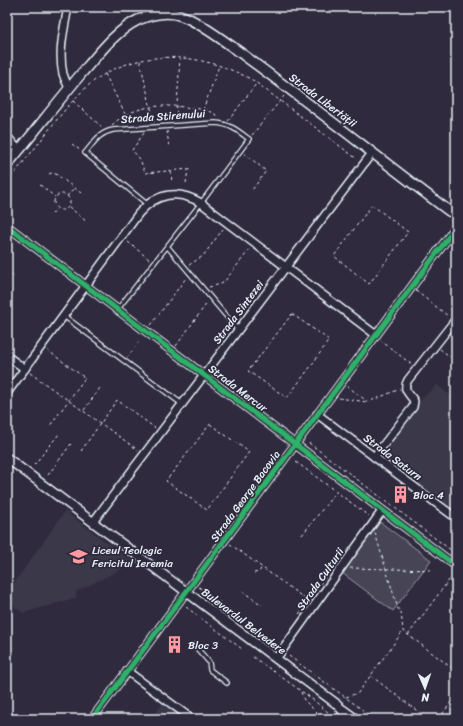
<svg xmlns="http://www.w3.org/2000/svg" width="463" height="726" font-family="Sriracha,sans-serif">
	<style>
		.built { fill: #3b3749 }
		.green { fill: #464455; stroke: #979aa6 }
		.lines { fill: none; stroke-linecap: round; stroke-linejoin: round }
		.service-casing { stroke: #e8f1f8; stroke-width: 6 }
		.minor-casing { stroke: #e8f1f8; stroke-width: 10 }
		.tertiary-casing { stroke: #e8f1f8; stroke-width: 11 }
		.secondary-casing { stroke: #e8f1f8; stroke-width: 12 }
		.path { stroke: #e8f1f8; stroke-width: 1; stroke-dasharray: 3 3; stroke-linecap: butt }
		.service { stroke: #2f2a3d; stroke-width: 3.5 }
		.minor { stroke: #2f2a3d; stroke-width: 7 }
		.tertiary { stroke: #2f2a3d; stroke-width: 8 }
		.secondary { stroke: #2f2a3d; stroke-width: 9 }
		.cycleway-casing { stroke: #2f2a3d; stroke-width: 8 }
		.cycleway { stroke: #2db169; stroke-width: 5 }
		.labels { text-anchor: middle; stroke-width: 3.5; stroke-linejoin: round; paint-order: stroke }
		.street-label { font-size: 11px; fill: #e8f1f8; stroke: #2f2a3d }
		.poi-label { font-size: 11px; fill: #e8f1f8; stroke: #2f2a3d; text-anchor: start }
	</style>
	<rect width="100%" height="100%" fill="#2f2a3d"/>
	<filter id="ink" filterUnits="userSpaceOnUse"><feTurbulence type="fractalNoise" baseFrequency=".025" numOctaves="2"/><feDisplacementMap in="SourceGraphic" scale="8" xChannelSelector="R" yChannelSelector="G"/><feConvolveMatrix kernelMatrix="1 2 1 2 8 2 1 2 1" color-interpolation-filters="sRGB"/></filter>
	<g filter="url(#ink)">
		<path class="built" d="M437 385 456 399V508L451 514 374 457 413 407Z
			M65 511 134 563 76 592V598L23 613 10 603 7 598V593Z
			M166 699 192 719H151Z"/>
		<path class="green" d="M380 522 431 560 393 611 342 573Z"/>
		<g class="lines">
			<defs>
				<path id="service" d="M167 246 238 330
					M117 310 201 203 249 139C237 130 230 124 215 123L113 130C98 133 94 143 85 153L148 205
					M64 316 182 404
					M194 645 209 662 210 670 227 683"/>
				<path id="minor" d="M68 7C64 29 58 51 63 74 65 79 66 84 70 88
					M7 136 19 151
					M7 226 456 566
					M7 356 25 369
					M7 393 139 213C156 193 178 189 201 203L376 335
					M317 414 456 518
					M374 457 413 407 414 401C409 393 402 390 408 380L456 319
					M93 522 372 153
					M276 659 382 511
					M127 671 192 719
					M343 709 357 719
					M92 719 456 227"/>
				<path id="tertiary" d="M7 458 338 705 349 719"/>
				<path id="secondary" d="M7 165C32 135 56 104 81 74 97 56 115 31 138 20 150 15 166 11 179 15 186 17 194 21 200 25 220 37 238 51 257 65 322 113 385 163 449 211L456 214"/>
			</defs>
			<use href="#service" class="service-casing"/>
			<use href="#minor" class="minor-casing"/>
			<use href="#tertiary" class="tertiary-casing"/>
			<use href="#secondary" class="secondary-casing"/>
			<path class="path" d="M140 61 154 122
				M105 74 125 114
				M73 101 103 128
				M203 110 219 66
				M176 120 180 58
				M228 121 256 84
				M112 125C134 104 164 104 192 108 203 109 213 111 221 119
				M167 131 169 147
				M144 133 132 150 140 159 145 173 190 169
				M252 135 284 96
				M72 144 81 151
				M244 153 266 171 252 190
				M171 171 172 183
				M49 174 51 173 56 174 81 193
				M7 182C22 164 37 146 51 127 63 112 75 97 90 84 138 46 203 52 254 81L357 159
				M186 183 188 170
				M40 185 55 197
				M54 202a8 8 0 1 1 16 0a8 8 0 1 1-16 0Z
				M67 196 74 188
				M372 205 408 232 369 284 334 256Z
				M69 207 87 222
				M52 214 56 209
				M128 242 150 260
				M189 265 203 256 223 229
				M7 270 16 278
				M209 287 221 284 224 282 250 249
				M416 291 448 316
				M292 314 329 340 311 366 287 398 248 371Z
				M151 325 186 278
				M380 340 411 364
				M176 346 207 303
				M440 349 456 361
				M47 350 85 378 49 427
				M127 358 141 339
				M30 373 138 450
				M347 386 368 402 400 389
				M339 398 367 402
				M84 410 100 388
				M210 424 249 452 207 510 166 481Z
				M309 443 456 554
				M81 451 117 400 155 428
				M296 462 369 516
				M34 465 59 434
				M48 475 71 444
				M375 533 398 609 401 611 403 631 456 671
				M302 535 336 492
				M230 544 308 601
				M350 568 433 570
				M254 573 259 572 262 567
				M199 587 268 639
				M242 591 262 605
				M186 607 242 649
				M299 614 337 561
				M408 635 452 576
				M289 656 375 719
				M253 657 311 698 336 719
				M371 676 428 719
				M301 692 304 700 323 719
				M346 697 358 693 403 631
				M227 719 232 712
				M439 719 456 695"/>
			<use href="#service" class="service"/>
			<use href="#minor" class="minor"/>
			<use href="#tertiary" class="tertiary"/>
			<use href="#secondary" class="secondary"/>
			<defs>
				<path id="cycleway" d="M7 226 456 566
					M92 719 456 227"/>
			</defs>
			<use href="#cycleway" class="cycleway-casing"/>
			<use href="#cycleway" class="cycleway"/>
		</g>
	</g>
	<defs>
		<symbol id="building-bare" viewBox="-9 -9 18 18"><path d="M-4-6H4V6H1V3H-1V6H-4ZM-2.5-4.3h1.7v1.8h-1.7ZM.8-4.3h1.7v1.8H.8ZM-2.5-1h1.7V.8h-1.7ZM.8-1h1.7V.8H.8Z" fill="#ff9aa2" stroke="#2f2a3d" stroke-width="2.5" paint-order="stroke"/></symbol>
		<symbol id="school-bare" viewBox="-9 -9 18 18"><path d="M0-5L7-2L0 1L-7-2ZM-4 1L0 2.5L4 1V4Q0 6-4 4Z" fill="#ff9aa2" stroke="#2f2a3d" stroke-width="2.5" paint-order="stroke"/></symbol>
	</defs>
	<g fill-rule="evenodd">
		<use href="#building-bare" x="388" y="482" width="25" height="25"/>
		<use href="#school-bare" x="66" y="544" width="25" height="25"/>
		<use href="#building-bare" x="162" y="632" width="25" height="25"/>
	</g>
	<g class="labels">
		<g class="street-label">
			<text transform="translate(323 100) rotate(37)" y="4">Strada Libertății</text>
			<text transform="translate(163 116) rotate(-4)" y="4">Strada Stirenului</text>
			<text transform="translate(238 312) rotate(-53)" y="4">Strada Sintezei</text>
			<text transform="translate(238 388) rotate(37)" y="4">Strada Mercur</text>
			<text transform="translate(393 457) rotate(37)" y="4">Strada Saturn</text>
			<text transform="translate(245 496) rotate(-54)" y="4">Strada George Bacovia</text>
			<text transform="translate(320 579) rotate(-55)" y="4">Strada Culturii</text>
			<text transform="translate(244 621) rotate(37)" y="4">Bulevardul Belvedere</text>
		</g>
		<g class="poi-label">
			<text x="413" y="499">Bloc 4</text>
			<text x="92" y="554">Liceul Teologic<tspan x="92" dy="13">Fericitul Ieremia</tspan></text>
			<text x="188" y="649">Bloc 3</text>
		</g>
	</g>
	<rect width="463" height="726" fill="none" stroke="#2f2a3d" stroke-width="24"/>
	<rect x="12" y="12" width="439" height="702" fill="none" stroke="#e8f1f8" stroke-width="1.5" filter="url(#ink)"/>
	<g transform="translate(425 688) rotate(178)" stroke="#2f2a3d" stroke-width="3" paint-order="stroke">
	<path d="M0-3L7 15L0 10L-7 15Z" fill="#e8f1f8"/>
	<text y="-6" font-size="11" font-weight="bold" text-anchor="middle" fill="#e8f1f8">N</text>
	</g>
</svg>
